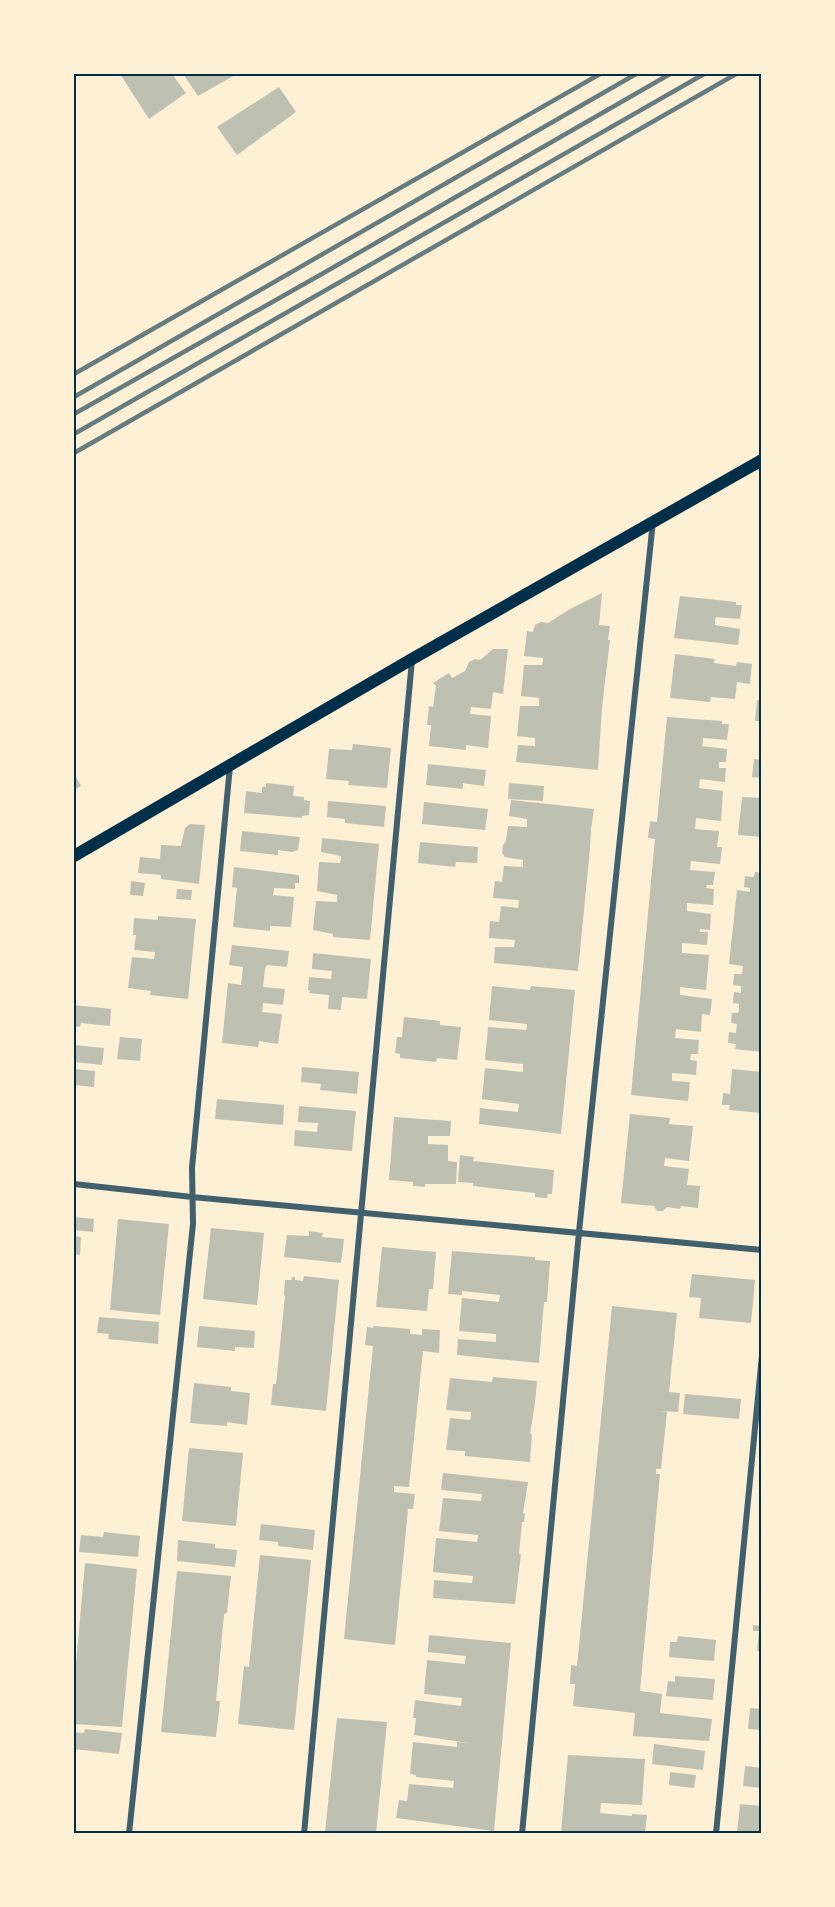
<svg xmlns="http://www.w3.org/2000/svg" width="835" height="1907" font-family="Literata,serif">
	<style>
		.building { fill: #bec0b2 }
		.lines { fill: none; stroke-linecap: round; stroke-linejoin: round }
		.minor { stroke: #3f606c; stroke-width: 6 }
		.secondary { stroke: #003049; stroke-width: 12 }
		.rail { stroke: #657d81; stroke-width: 4.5 }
		.neatline { fill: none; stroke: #003049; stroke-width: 2 }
	</style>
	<rect width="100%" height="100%" fill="#fdf0d5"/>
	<path class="building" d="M120 74H172L186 93 149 119Z
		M183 74H237L198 96Z
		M279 87 296 112 237 155 217 127Z
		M602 593 599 625 610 626 608 640H610L602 708 598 770 516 762 518 745 535 746V738L517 736 520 706H539V698L521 696 524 665H542L543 661V658L524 656 527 631 533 632 535 625 541 622 548 623 570 609Z
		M680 596 736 602V605H742L740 619 716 617 715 620V625L740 629 738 645 674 638Z
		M493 649H508L503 694 493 692 491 709 471 707 470 714 491 716 488 748 466 745V750L429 746 431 725H427L429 706 433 707 436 686 433 683 449 673 452 678 465 671 469 662 475 659 480 660Z
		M675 654 715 659 714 663 736 666 737 662 752 664 750 684 737 682 735 699 711 697 710 702 670 698Z
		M757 700 762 701V721H755Z
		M667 717 722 721V724H729L727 740 703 738V742L702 746 727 749 726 762H719V768H726L725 782 700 779 699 788 723 791 721 821 696 818 695 829 719 831 717 847H722L720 864 691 861 690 870 715 872 713 885H707L706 888 714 889 713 905 687 903V911L711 914 710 930 700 929V932H708L707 945 682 943V953L709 955 706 990 680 987V995L712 999 710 1015 702 1014 701 1032 676 1029 675 1038 699 1040 698 1054H691L690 1060 697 1061 696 1075 672 1073V1081L690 1082 688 1101 631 1095 655 839 648 838 650 821 657 822Z
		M353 744 391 748 387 788 348 785 349 781 326 779 329 749 352 750Z
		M754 759 762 760V778L752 777Z
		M428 764 486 770 484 786 463 783V789L426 785Z
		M74 773 81 786 74 790Z
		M266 783 294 786 293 796 304 797V800L310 801 309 815 302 816V818L244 813 246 791 262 793V787H266Z
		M509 783 544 786 543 801 508 799Z
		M742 797 762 798V837L738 835Z
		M511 800 594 809 591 829 590 849 578 971 494 963 495 947H514L515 940 489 938 490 921 499 922 501 906 518 908 519 900 493 898 495 881 502 882 504 866 523 867V860L505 857 502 853 503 845 506 841 508 826 527 827V819L509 816Z
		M328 801 386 806 384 827 345 823V819L327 817Z
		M424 802 488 809 485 830 422 824Z
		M190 824 205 825 199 884 161 879V875L138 873 140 857 160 859 161 845 181 846 185 828Z
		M242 831 300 837 298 850 292 852 278 850V855L240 851Z
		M322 838 379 844 370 940 333 937V934L313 930 316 901 337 902V895L317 891 319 862 340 863 341 859V856L321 852Z
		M420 842 478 847 477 863 456 862 455 867 418 863Z
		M234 867 299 875V883H295V889L274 888 273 895 294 897 291 927 270 926V931L233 927 237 888 232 887Z
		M755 872 762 873V1052L735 1049 736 1044 728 1043 729 1032 736 1033 737 1024 731 1023 732 1013H738L739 1010V1004L733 1003 734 992 741 993V986L733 985 734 974H742L743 966 729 964 737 890 750 892V888L744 887 745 876 754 877Z
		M131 881 145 883 143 896 130 895Z
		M177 889 192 890 191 900 176 899Z
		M158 916 196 919 188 999 150 995 151 991 128 988 132 957 154 959 155 952 134 950 136 935H133L134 918 158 920Z
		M232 945 289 951 287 967 267 965 265 969 263 987 285 989 283 1005 263 1003 262 1012 282 1014 278 1044 259 1041 258 1047 222 1043 228 983 241 985 243 967 229 965Z
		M313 953 371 959 367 999 342 997 341 1010 328 1009 329 995 309 993 310 990H308L309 977 331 979 332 971 312 969Z
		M492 986 530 990 531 986 575 990 561 1134 479 1124 480 1108 518 1112 519 1104 482 1099 485 1068 523 1072V1064L485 1060 488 1027 526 1030 527 1027V1024L489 1020Z
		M74 1005 111 1009 110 1026 81 1023 80 1027 74 1026Z
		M404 1017 440 1021V1025L461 1027 457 1060 437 1058 436 1062 400 1058V1054L395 1053 397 1037H402Z
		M120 1037 142 1039 140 1061 117 1059Z
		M74 1045 104 1048 102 1065 74 1062Z
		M302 1067 359 1072 357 1094 320 1090 321 1084 301 1082Z
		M74 1069 95 1071 94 1087 74 1085Z
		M732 1069 762 1072V1113L729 1110 730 1105H722L723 1093 730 1094Z
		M217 1099 284 1105 283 1125 215 1119Z
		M299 1106 356 1111 352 1151 294 1146 295 1130 317 1132 318 1123 298 1122Z
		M630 1114 670 1118 669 1124 693 1126 689 1161 665 1158 664 1166 689 1169 687 1185 700 1186 698 1208 681 1206 680 1209 667 1207 663 1211H657L654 1206 621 1203Z
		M394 1117 451 1121 450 1136H428V1144L448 1145V1161L457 1162 456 1184H425V1187L413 1186V1182L389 1180Z
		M460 1155 474 1157 473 1161 554 1170 552 1194H548L547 1198 535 1197V1193L473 1186V1183L458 1182Z
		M74 1217 94 1219 93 1232 74 1230Z
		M118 1219 169 1224 160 1315 110 1310Z
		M211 1228 264 1233 257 1305 203 1299Z
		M309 1231 323 1233 322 1237 344 1239 341 1263 284 1257 287 1235 309 1236Z
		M74 1236 81 1237 80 1255 74 1254Z
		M382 1247 436 1252 433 1289H429L427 1311 376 1307Z
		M452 1251 535 1257V1260L550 1261 547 1302H544L539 1363 457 1355 458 1339 496 1342V1334L459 1331 462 1298 499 1302 500 1295 462 1291V1295L448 1294Z
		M692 1274 755 1280 751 1323 699 1318 701 1298 689 1297Z
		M304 1276 339 1280 326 1411 271 1405 273 1384H276L285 1296 284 1295 285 1280H291L292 1277H295V1280L303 1281Z
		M612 1306 677 1313 669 1392 680 1393 678 1412 660 1411 667 1412 661 1469H656V1474H660L640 1691 662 1694 660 1713 712 1719 709 1741 633 1736 635 1713 573 1706 575 1684H570L571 1665 577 1666Z
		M99 1317 159 1322 158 1344 108 1339 109 1334 97 1333Z
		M199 1326 255 1331 254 1348 235 1347V1351L197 1347Z
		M374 1326 410 1329V1334L422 1335V1329L440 1330 439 1353 423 1351 409 1487 394 1486V1492L415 1494 413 1509H408L395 1645 344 1639 373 1346 365 1345 367 1327 373 1328Z
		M493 1377 537 1381 535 1403 530 1434H532L530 1462 465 1456V1451L446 1450 450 1418 470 1420 471 1416V1412L446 1410 450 1378 492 1382Z
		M194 1383 231 1387V1391L250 1393 247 1425 227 1422V1426L190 1423Z
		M685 1394 741 1399 739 1419 683 1414Z
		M189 1448 243 1453 236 1526 182 1521Z
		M443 1473 528 1482 523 1513 525 1514 524 1522H522L519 1554H521L515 1604 433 1598 434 1580 472 1583 473 1576 433 1572 436 1538 477 1542 478 1535 439 1531 443 1498 481 1501 482 1494 441 1490Z
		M261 1524 315 1530 313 1550 278 1546V1542L259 1540Z
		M104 1532 140 1536 138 1557 79 1552 81 1535 103 1537Z
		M178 1540 215 1544V1548L237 1550 235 1567 177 1561Z
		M260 1555 311 1560 294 1730 238 1724 244 1666 249 1667Z
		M85 1563 137 1569 122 1727 74 1724V1686Z
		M177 1571 231 1576 227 1613 224 1614 216 1701H220L216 1737 161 1732Z
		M753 1625 762 1626V1652L757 1651 759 1631H753Z
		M429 1635 511 1643 494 1831 396 1818 399 1800 407 1801 409 1784 453 1788 454 1781 416 1777V1775L410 1774 413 1742 457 1747V1742L475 1744 414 1735 416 1718H413L415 1700 461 1706 462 1698 424 1694 427 1660 465 1664V1660L466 1656 428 1652Z
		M678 1636 716 1640 714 1661 669 1657 670 1642H677Z
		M675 1676 715 1679 713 1700 666 1696 668 1681 675 1682Z
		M750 1708 762 1709V1730L748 1729Z
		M337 1718 387 1722 376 1833 325 1832Z
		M85 1729 122 1733 119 1754 74 1749V1732L84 1733Z
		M654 1744 705 1751 703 1770 652 1764Z
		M568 1755 645 1759 642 1805 601 1803 600 1813 632 1816V1814L647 1815 645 1833H561Z
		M745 1766 762 1768V1788L743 1786Z
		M670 1772 696 1775 694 1788 669 1785Z
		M740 1804 762 1806V1833H737Z"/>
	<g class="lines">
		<path class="minor" d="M74 1184 192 1197 762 1250
			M129 1834 193 1224 192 1168 230 766
			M304 1834 412 660
			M522 1834 579 1232 653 521
			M716 1834 762 1355"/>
		<path class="secondary" d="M74 856 412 659 762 460"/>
		<path class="rail" d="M74 374 600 74
			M74 397 636 74
			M74 414 320 275 670 74
			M74 434 704 74
			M74 453 736 74"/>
	</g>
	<rect width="835" height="1907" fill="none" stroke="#fdf0d5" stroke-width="150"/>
	<rect x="75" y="75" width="685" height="1757" class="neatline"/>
</svg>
